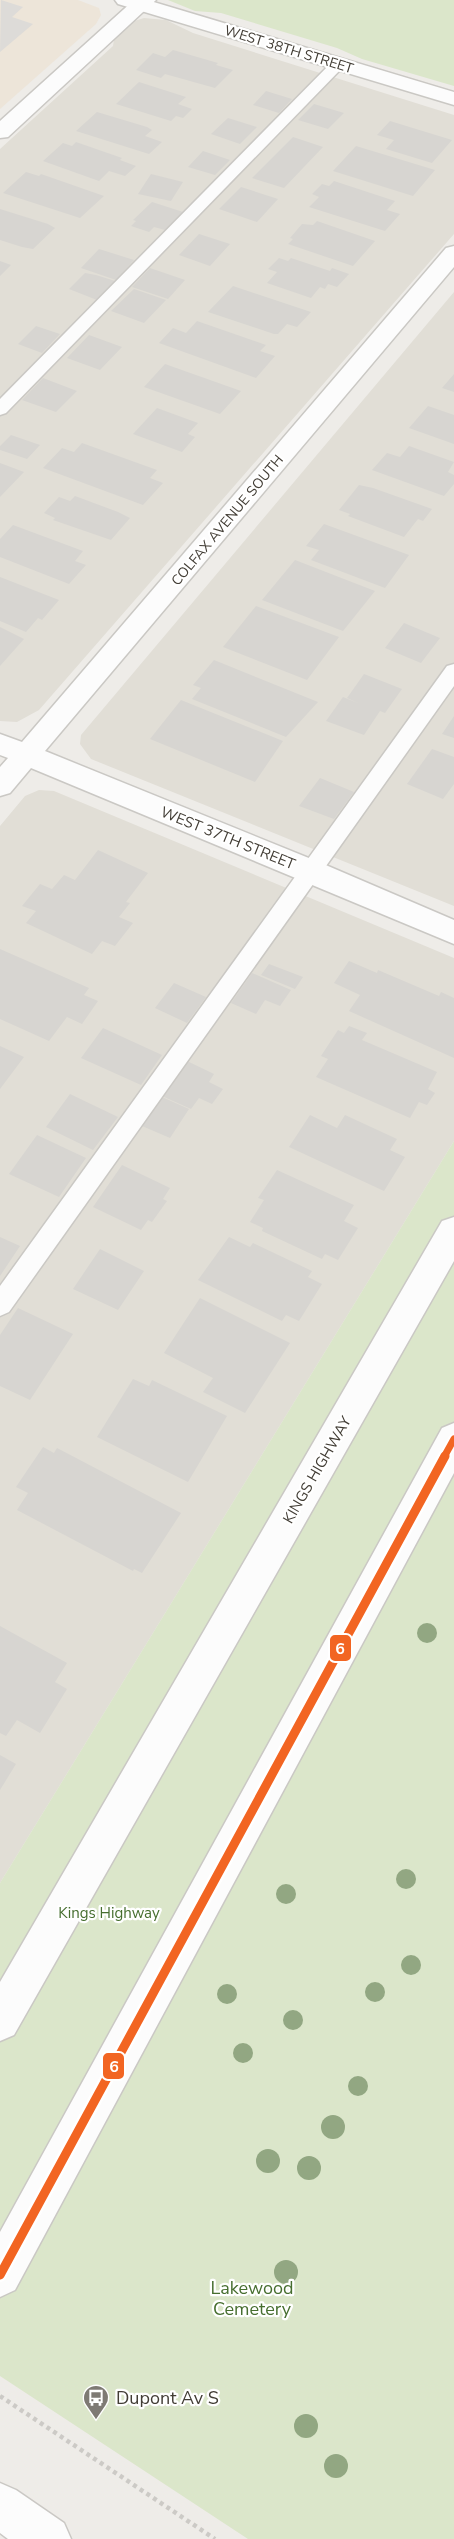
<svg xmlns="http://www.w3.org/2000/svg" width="454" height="2539" font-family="'Nunito Sans',sans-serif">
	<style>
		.residential { fill: #e1ded6 }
		.commercial { fill: #ede5d9 }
		.green { fill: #dbe6ca }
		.parking { fill: #dddbd8 }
		.building { fill: #d7d5d1 }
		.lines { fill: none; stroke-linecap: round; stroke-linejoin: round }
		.service-casing { stroke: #cac8c4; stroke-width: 3 }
		.minor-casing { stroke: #cac8c4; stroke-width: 3 }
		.tertiary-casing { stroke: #cac8c4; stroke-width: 3 }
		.path { stroke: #cccac6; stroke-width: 4.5; stroke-dasharray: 4 4; stroke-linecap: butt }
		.service { fill: #fcfcfc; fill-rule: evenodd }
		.minor { fill: #fcfcfc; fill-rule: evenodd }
		.tertiary { fill: #fcfcfc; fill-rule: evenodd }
		.bus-1-far1-casing { stroke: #fff; stroke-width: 11 }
		.bus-1-casing { stroke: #fff; stroke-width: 14 }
		.bus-1-far1 { stroke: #f26522; stroke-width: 7 }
		.bus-1 { stroke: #f26522; stroke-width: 9 }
		.tree { fill: #92a782 }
		.labels { text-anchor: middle; stroke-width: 4.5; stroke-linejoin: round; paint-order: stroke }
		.far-street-label { font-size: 14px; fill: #423d35; stroke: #fff }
		.street-label { font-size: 15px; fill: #423d35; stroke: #fff }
		.park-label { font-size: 15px; fill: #466e2f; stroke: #fff }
		.near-park-label { font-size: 18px; fill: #466e2f; stroke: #fff }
		.near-poi-label { font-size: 18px; fill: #423d35; stroke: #fff; text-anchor: start }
		.line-badge { stroke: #fff; stroke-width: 2 }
		.badge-label { font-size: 16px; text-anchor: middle; font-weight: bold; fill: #fff }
	</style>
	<rect width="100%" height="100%" fill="#eeece8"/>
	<path class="residential" d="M144 18 166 20 193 33 454 115V234L39 710 17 722 0 721V149L113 46 115 33 128 23Z
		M454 292V906L91 759 80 744 81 735Z
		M39 790 54 791 454 958V1141L0 1883V826L25 796Z"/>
	<path class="commercial" d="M0 0H78L99 8 101 15 96 24 0 109Z"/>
	<path class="green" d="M168 0H454V86L362 59 337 48 221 13 195 11Z
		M454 1141V2539H248L0 2376V1883Z"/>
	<path class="parking" d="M1 0 23 7 12 17 33 24 0 52Z"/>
	<path class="building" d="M173 50 218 63 216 65 233 70 215 88 165 74 161 78 136 70 153 53 165 57Z
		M139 82 186 97 178 104 192 109 183 118 176 116 171 121 116 104Z
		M266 91 292 99 279 113 253 105Z
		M314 104 344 113 328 129 298 120Z
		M97 112 147 127 152 130 145 136 162 142 149 154 76 131Z
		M228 118 257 127 240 144 211 134Z
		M390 121 452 140 432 163 386 149 394 140 377 135Z
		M293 137 323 147 284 188 252 178Z
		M76 142 122 158 120 160 136 166 125 176 109 171 99 181 43 161 63 143 72 146Z
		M356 146 435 170 413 196 333 171Z
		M203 151 230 160 215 175 188 167Z
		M26 172 39 176 41 174 104 196 80 218 3 193Z
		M151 174 183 182 171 201 138 194Z
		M334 181 395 201 387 210 400 214 385 231 309 207 319 197 312 194 322 184 329 186Z
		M241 187 278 199 257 222 219 209Z
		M152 202 183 212 165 230 154 227 149 232 131 226 136 221 133 220Z
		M0 209 48 224 55 228 33 249 22 247 0 240Z
		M317 221 375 241 353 266 288 244 293 239 290 238 302 224 313 225Z
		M199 234 230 244 210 266 179 255Z
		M99 249 134 260 116 280 81 268Z
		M279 258 288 261 291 258 330 271 332 268 349 274 337 287 328 284 325 289 320 287 311 298 267 283 277 272 268 269Z
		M0 261 11 265 0 276Z
		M150 268 185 280 168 299 132 287Z
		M85 273 96 275 115 281 97 300 69 289Z
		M233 286 311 312 297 327 287 324 278 334H274L208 312Z
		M134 289 166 300 144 323 111 311Z
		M197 321 266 345 260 351 275 356 256 378 159 343 173 328 186 333Z
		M36 326 60 334 42 353 18 344Z
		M89 335 122 347 100 370 67 358Z
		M165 364 241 391 220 414 144 387Z
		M454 374V392L442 388Z
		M43 378 77 391 56 412 22 400Z
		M428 406 454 415V444L409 428Z
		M157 408 198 423 188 434 195 437 182 452 133 434Z
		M11 435 40 445 27 459 0 450V446Z
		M82 443 157 470 150 478 163 483 143 505 43 468 62 448 74 452Z
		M409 446 454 462 448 472 454 475V484L444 496 372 470 387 453 400 457Z
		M0 463 24 472 0 497Z
		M359 485 373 488 432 509 423 521 418 519 404 537 348 516 350 514 339 510Z
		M75 496 118 512 130 518 111 540 53 520 55 518 44 513 59 497 70 501Z
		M324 524 409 555 385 588 311 560 319 550 306 546Z
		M13 525 83 551 75 561 86 565 69 584 0 557V539Z
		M295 560 375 591 343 631 262 600Z
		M0 577 59 600 42 620 38 618 26 632 0 621Z
		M256 606 339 637 307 680 223 647Z
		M404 623 440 638 421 663 385 648Z
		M0 627 24 639 0 666Z
		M214 660 318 702 286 737 192 699 201 688 193 685Z
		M364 674 402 689 385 713 380 711 364 735 326 721 343 697 358 703 347 698Z
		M181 700 283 741 255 782 150 739Z
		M454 716V738L442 734Z
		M432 749 454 757V784L443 799 407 784Z
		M320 778 354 792 334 819 299 806Z
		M98 850 148 873 126 902 130 903 119 917 133 923 115 946 102 941 92 954 26 923 36 911 22 906 40 884 52 889 64 875 75 880Z
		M0 949 89 988 84 995 98 1001 82 1024 67 1017 49 1041 0 1019Z
		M349 961 377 973 378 970 439 996 441 992 454 998V1058L349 1011 360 995 334 983Z
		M269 964 303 977 295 989 261 975Z
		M252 973 291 990 280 1006 265 1000 256 1014 231 1003Z
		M174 983 206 997 187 1023 155 1008Z
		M349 1026 367 1033 362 1040 437 1072 428 1089 435 1093 427 1105 419 1102 410 1118 316 1077 328 1059 321 1056 338 1030 344 1033Z
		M103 1028 162 1055 141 1085 81 1058Z
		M0 1046 24 1057 0 1089Z
		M187 1061 214 1074 209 1082 223 1089 212 1104 199 1098 191 1109 162 1096Z
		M70 1094 118 1117 93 1150 46 1127Z
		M162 1097 189 1109 170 1138 142 1126Z
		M310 1115 337 1128 345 1115 397 1139 390 1150 405 1157 384 1191 289 1147Z
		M37 1135 86 1158 59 1197 9 1174Z
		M122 1165 170 1188 163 1199 167 1201 152 1222 148 1220 141 1230 93 1207Z
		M277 1170 354 1205 344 1221 358 1228 338 1260 325 1254 322 1259 262 1231 263 1228 250 1222 264 1200 258 1198Z
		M0 1237 20 1246 0 1276Z
		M229 1237 250 1247 253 1243 312 1271 308 1277 322 1284 299 1321 286 1315 282 1321 198 1280Z
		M100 1249 144 1271 118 1310 73 1289Z
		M200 1298 290 1343 245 1413 203 1392 213 1378 164 1353Z
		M18 1308 73 1334 30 1400 0 1386V1335Z
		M133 1379 149 1386 152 1380 227 1416 188 1482 97 1437Z
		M43 1447 54 1453 57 1448 181 1513 142 1573 134 1569 133 1571 17 1510 28 1493 16 1487Z
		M0 1626 67 1663 55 1682 67 1689 40 1733 17 1720 6 1736 0 1733Z
		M0 1755 16 1764 0 1790Z"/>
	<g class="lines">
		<defs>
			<path id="service" d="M338 59 346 64 343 67 6 413 0 415V399L333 61Z
				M454 664V686L9 1312 0 1316V1286L447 666Z"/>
			<path id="minor" d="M134 0H156L8 137 0 138V121Z
				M454 246V267L45 751 321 863 454 920V944L31 768 10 793 0 796V767L8 758 0 755V734L22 742 446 248Z"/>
			<path id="tertiary" d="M115 0H147L454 92V105L118 4Z
				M454 1217V1261L14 2035 0 2041V1982L442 1221Z
				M454 1423V1473L15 2290 0 2297V2232L442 1428Z
				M0 2483 16 2490 64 2523 71 2539H8L0 2533Z"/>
		</defs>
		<use href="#service" class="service-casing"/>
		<use href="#minor" class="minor-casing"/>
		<use href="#tertiary" class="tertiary-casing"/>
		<path class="path" d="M0 2396 215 2539"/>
		<use href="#service" class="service"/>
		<use href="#minor" class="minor"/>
		<use href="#tertiary" class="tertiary"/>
		<defs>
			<path id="bus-1-far1" d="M444 1457 454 1439"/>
			<path id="bus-1" d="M0 2275 445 1456"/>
		</defs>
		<use href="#bus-1-far1" class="bus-1-far1-casing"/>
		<use href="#bus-1" class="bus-1-casing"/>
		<use href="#bus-1-far1" class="bus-1-far1"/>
		<use href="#bus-1" class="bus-1"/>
	</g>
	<g class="tree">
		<circle cx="427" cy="1633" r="10"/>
		<circle cx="406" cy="1879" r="10"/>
		<circle cx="286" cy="1894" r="10"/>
		<circle cx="411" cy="1965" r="10"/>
		<circle cx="375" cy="1992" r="10"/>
		<circle cx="227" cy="1994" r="10"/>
		<circle cx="293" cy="2020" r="10"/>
		<circle cx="243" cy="2053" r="10"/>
		<circle cx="358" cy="2086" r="10"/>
		<circle cx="333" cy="2127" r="12"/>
		<circle cx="268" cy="2161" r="12"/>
		<circle cx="309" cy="2168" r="12"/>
		<circle cx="286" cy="2272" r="12"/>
		<circle cx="306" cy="2426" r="12"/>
		<circle cx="336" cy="2466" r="12"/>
	</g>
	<defs>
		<symbol id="bus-pin" viewBox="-11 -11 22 30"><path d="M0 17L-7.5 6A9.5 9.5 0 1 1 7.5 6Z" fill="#7e7a74" stroke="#fff"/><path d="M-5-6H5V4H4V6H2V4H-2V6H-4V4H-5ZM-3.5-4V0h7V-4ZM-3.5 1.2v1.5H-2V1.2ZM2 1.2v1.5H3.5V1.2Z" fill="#fff"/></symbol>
	</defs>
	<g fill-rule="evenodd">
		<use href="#bus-pin" x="81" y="2383" width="30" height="40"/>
	</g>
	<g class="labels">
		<g class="far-street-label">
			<text transform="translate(289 49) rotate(17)" y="5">WEST 38TH STREET</text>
			<text transform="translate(227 520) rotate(-50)" y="5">COLFAX AVENUE SOUTH</text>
		</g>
		<g class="street-label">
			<text transform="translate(228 838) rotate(22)" y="5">WEST 37TH STREET</text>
			<text transform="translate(317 1470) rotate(-60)" y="5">KINGS HIGHWAY</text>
		</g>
		<g class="park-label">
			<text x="109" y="1918">Kings Highway</text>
		</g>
		<g class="near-park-label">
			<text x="252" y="2294">Lakewood<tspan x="252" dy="21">Cemetery</tspan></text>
		</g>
		<g class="near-poi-label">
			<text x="116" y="2404">Dupont Av S</text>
		</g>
	</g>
	<g class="line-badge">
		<rect x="329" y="1634" width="23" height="28" rx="6" fill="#f26522"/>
		<rect x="102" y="2052" width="23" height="28" rx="6" fill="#f26522"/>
	</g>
	<g class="badge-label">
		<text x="340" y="1654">6</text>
		<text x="114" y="2072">6</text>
	</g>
</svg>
